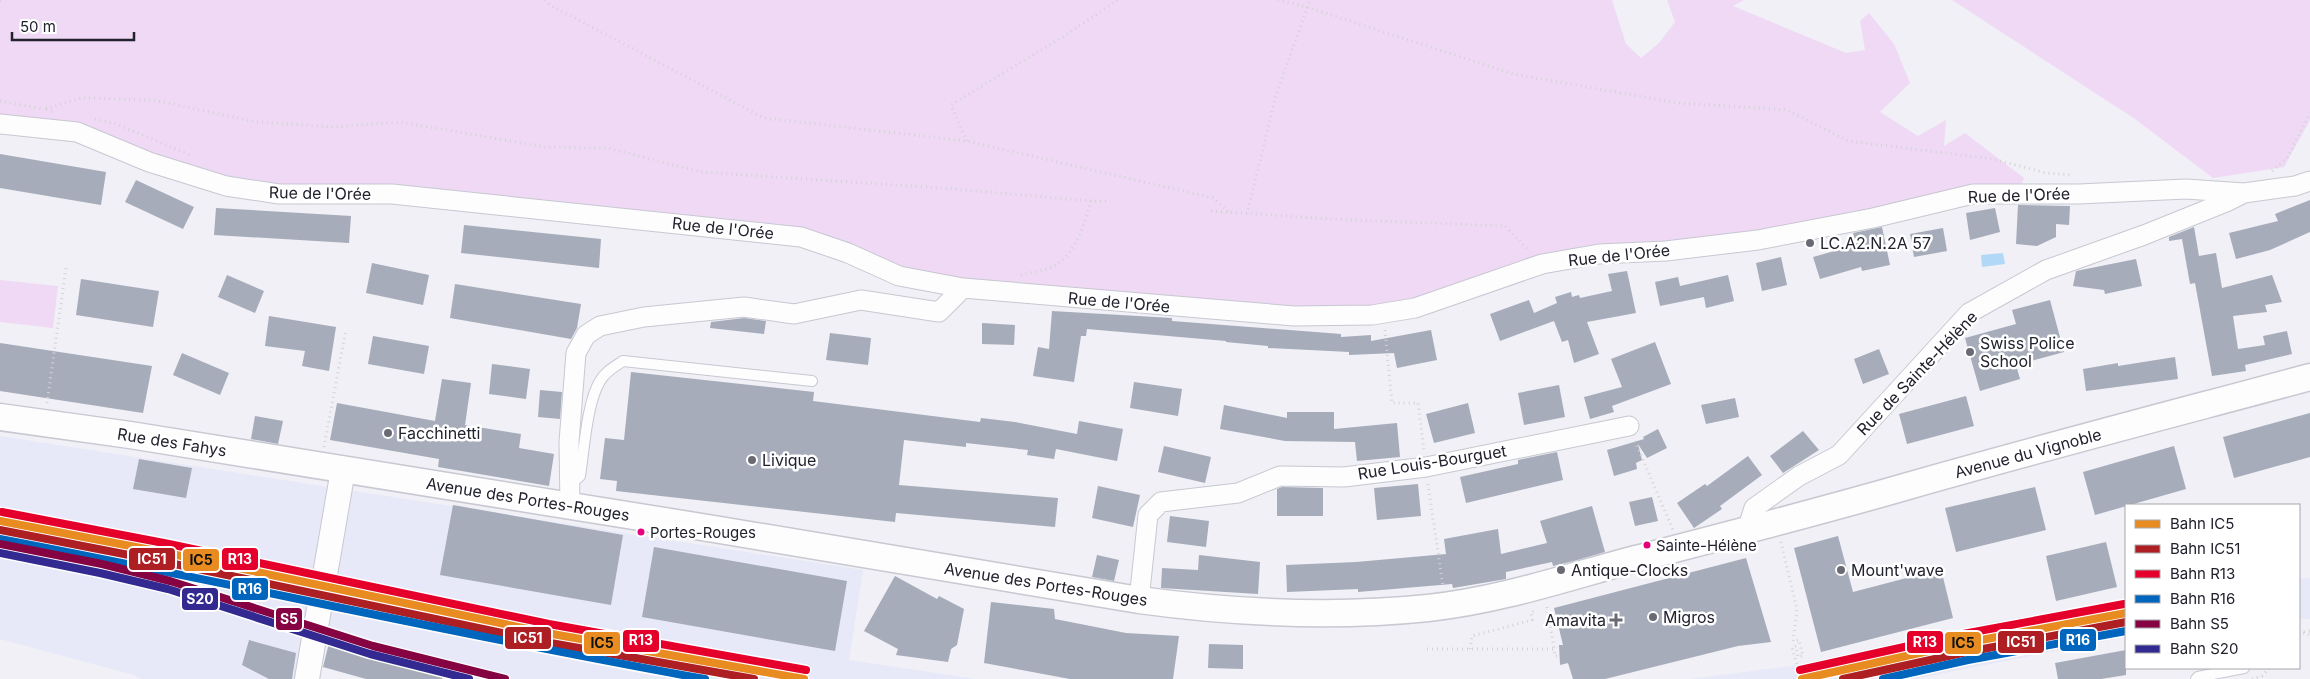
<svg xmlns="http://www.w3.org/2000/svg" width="2310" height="679" font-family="Inter,sans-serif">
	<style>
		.built { fill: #e7e8f8 }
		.green { fill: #efd9f5 }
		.water { fill: #b2d8f7 }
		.building { fill: #a6acba }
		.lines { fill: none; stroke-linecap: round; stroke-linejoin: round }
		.service-casing { stroke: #c7c8d1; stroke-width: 12 }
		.minor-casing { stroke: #c7c8d1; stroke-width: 21 }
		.tertiary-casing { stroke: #c7c8d1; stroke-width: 26 }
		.secondary-casing { stroke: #c7c8d1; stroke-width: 29 }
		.path { stroke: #d3d3d5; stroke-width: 3; stroke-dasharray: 1 4; stroke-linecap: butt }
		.service { stroke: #fdfdfe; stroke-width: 10 }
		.minor { stroke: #fdfdfe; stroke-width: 19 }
		.tertiary { stroke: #fdfdfe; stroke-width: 24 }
		.secondary { stroke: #fdfdfe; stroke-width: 26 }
		.rail-1-casing { stroke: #fff; stroke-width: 11 }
		.rail-2-casing { stroke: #fff; stroke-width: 11 }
		.rail-3-casing { stroke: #fff; stroke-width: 11 }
		.rail-4-casing { stroke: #fff; stroke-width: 11 }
		.rail-5-casing { stroke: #fff; stroke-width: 11 }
		.rail-6-casing { stroke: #fff; stroke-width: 11 }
		.rail-1 { stroke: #e88c21; stroke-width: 8 }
		.rail-2 { stroke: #ad1f23; stroke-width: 8 }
		.rail-3 { stroke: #e4002b; stroke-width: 8 }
		.rail-4 { stroke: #0065bd; stroke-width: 8 }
		.rail-5 { stroke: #850343; stroke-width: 8 }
		.rail-6 { stroke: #322a90; stroke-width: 8 }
		.poi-dot { fill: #696a73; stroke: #fff; stroke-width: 2 }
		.bus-dot { fill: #e5007d; stroke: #fff; stroke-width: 2 }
		.labels { text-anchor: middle; stroke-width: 5; stroke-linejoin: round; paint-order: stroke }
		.bus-label { font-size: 15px; fill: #21222d; stroke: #fff; text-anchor: start }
		.street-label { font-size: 16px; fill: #21222d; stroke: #fff }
		.poi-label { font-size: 16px; fill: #21222d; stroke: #fff; text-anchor: start }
		.line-badge { stroke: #fff; stroke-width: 2 }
		.badge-label { font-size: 14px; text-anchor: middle; font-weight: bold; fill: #fff }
		.pale-badge-label { font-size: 14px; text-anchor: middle; font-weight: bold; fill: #111 }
	</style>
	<rect width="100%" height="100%" fill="#f0f0f6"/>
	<path class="built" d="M0 436 863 570 849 660 976 679H472L325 641 319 679H141L134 675 0 639Z
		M2310 578V619H2299V579Z
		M2126 600V637L1914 679H1689L1792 666 1991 622Z"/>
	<path class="green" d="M0 0H1612L1626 44 1641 58 1659 43 1675 22 1667 0H1744L1733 6 1846 53 1865 50 1860 21 1869 13 1894 44 1910 83 1880 112 1918 136 1946 120 1944 146 1965 133 2024 178 2018 192 1873 218 1599 254 1372 315 963 288 801 237 279 194 77 132 0 124Z
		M1952 0H2310V120L2284 167 2213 178 2135 119Z
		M0 280 58 286 53 328 0 322Z"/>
	<path class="water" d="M2003 253 2005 264 1982 267 1981 255Z"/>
	<path class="building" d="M0 154 106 172 101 205 0 188Z
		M136 180 194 207 183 229 125 202Z
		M2310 200V232L2270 250 2236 259 2229 233 2278 221 2275 214Z
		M2018 205 2070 206 2069 225 2056 224V237L2037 246 2016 244Z
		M216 208 351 216 349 243 214 235Z
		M1995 208 2000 232 1970 240 1966 213Z
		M464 225 601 239 599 268 461 253Z
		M1882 227 1890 265 1862 271 1861 267 1820 279 1813 257 1856 245 1853 233Z
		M2194 227 2199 256 2216 253 2222 288 2272 275 2282 302 2265 305 2267 312 2233 316 2238 349 2265 345 2263 336 2287 331 2292 354 2245 365 2246 371 2212 376 2195 283 2190 284 2182 239 2169 241V237Z
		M1943 228 1947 251 1914 257 1910 234Z
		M1781 257 1787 285 1762 291 1756 263Z
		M2136 259 2142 286 2105 294 2104 290 2073 286 2076 271Z
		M372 263 429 275 423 305 366 293Z
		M1627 271 1636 313 1587 322 1599 354 1574 363 1568 340 1562 342 1554 321 1500 341 1490 314 1529 300 1534 313 1557 303 1555 297 1571 292 1572 297 1579 295 1580 298 1612 291 1608 274Z
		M227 275 264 291 255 313 218 297Z
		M1728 275 1734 301 1706 308 1704 297 1660 306 1655 282 1678 277 1680 286Z
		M81 279 159 291 153 327 76 315Z
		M455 284 581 304 577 328 571 339 450 318Z
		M2050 300 2064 352 2016 365 2020 379 1980 391 1965 338 2016 324 2012 310Z
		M1052 311 1172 318V321L1341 334V337L1371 335V341L1431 330 1437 360 1397 368 1394 353 1349 355V352L1268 348V346L1226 342V341L1087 329 1086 336H1081L1074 382 1033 376 1038 347 1049 349Z
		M269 316 336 327 329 371 302 366 305 351 265 346Z
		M744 318 766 321 764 334 710 328 711 322Z
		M982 323 1015 325 1014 345 982 344Z
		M830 333 871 338 868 365 826 360Z
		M373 336 429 346 424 374 368 364Z
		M1655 342 1671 384 1612 406 1614 412 1590 419 1584 397 1622 387 1611 359Z
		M0 343 152 366 143 413 0 391Z
		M1879 349 1889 374 1863 384 1854 359Z
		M182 353 229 373 220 395 173 375Z
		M2175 357 2178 379 2086 391 2083 369 2118 363V366Z
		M492 364 530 369 526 399 489 394Z
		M631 372 814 392 813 401 980 422 981 418 1015 422 1077 434 1079 421 1123 429 1117 461 1056 449 1054 459 1027 455 1028 450 966 443V447L904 440 899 485 1058 498 1055 527 896 513 895 522 616 491 617 481 600 479 605 438 624 440Z
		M442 379 471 383 465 425 521 434 519 448 554 454 549 486 438 467 439 459 330 440 337 403 435 421Z
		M1134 382 1182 389 1178 416 1130 408Z
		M1559 385 1565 417 1524 425 1518 393Z
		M540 390 562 392 560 419 538 417Z
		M1966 396 1974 426 1907 444 1899 414Z
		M1735 398 1739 417 1706 424 1701 405Z
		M1468 403 1475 433 1434 443 1426 414Z
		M1224 405 1287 418V412H1334V429L1397 423 1400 457 1357 461 1355 442 1285 441 1220 429Z
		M2310 413V457L2234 478 2223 437Z
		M255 416 283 421 278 444 251 439Z
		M1658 429 1667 448 1647 458 1638 444 1642 460 1636 463 1637 469 1614 476 1607 450 1644 439 1643 437Z
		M1803 431 1819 450 1783 473 1770 456Z
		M1164 446 1211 457 1205 483 1158 472Z
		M2174 446 2186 489 2095 515 2083 472Z
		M1557 452 1563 480 1466 503 1460 477 1518 464V460Z
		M1748 456 1762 475 1720 506 1722 509 1694 528 1677 503 1705 484 1707 486Z
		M139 459 192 468 186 498 133 489Z
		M1418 484 1421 516 1377 520 1374 488Z
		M1098 486 1140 495 1133 527 1092 518Z
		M1282 487 1323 488V516H1277V489Z
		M2035 487 2046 530 1956 552 1945 508Z
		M1652 497 1658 521 1635 526 1629 502Z
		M453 505 623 535 611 605 440 575Z
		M1592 506 1605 552 1574 561 1553 566 1552 562 1506 572V579L1453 588 1452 584 1358 592V589L1287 592 1286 565 1356 562 1446 554 1444 539 1498 529 1501 554 1547 543 1540 521Z
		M1170 516 1209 521 1206 547 1167 542Z
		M1838 536 1853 592 1941 569 1953 618 1821 652 1794 548Z
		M2106 542 2117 587 2056 601 2046 556Z
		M654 547 847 581 835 651 642 617Z
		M1097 555 1119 560 1114 581 1092 577Z
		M1199 555 1260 562 1258 594 1161 588 1162 568 1198 570Z
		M1746 558 1771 642 1738 646 1605 679H1573L1568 663 1560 665 1559 645H1563L1554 608Z
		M895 576 937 599 939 596 964 609 957 645 951 649 948 662 896 655 898 649 864 631Z
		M991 602 1054 609 1055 619 1126 633 1179 636 1173 679H1070L984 663Z
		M249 640 296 653 292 679H269L242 665Z
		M329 643 443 674 442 679H366L323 667Z
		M1209 644 1243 645V669L1208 668Z
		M2126 650V675L2101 679H2058L2055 663Z"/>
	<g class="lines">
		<defs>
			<path id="service" d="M571 484 580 476C584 450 587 402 600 381 605 372 614 367 623 361L812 381
				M2196 679 2198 677 2244 668"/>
			<path id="minor" d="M0 124 77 132 149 162 226 186 279 194H392L801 237 848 253 899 276 963 288 1294 316 1372 315 1415 308 1542 264 1599 254 1666 251 1758 240 1873 218 1973 194H2079L2186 189 2244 193
				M570 506 569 442 576 353 586 335 600 326 644 317 744 307 794 314 861 300 939 312 963 288
				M1747 530 1754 508 1799 476 1839 455 1969 313 2046 270 2144 235 2226 202 2244 193 2295 186 2310 181
				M1139 600 1148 515 1161 502 1238 493 1280 476 1344 477 1426 467 1629 426"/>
			<path id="tertiary" d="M307 679 343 470"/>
			<path id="secondary" d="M0 417 130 435 714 529 1139 600C1235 613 1331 618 1428 608 1496 601 1562 579 1628 561 1721 537 1815 513 1908 486 2041 448 2176 413 2310 377"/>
		</defs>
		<use href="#service" class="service-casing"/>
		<use href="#minor" class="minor-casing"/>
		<use href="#tertiary" class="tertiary-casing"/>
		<use href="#secondary" class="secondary-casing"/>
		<path class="path" d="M545 0 550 5 764 118 967 141 1213 198 1229 212
			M1278 0 1307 7 1513 74 1678 103 1787 110 1848 141 1993 159 2046 173 2073 175
			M0 1 5 0
			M0 101 44 109
			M52 111 44 109 82 98 153 100 257 122 333 127 400 122 545 147 608 148 701 172 942 188 1091 201
			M95 119 116 124 190 155
			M967 141 951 105 1064 36 1118 0
			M2272 171 2287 158 2310 113
			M1211 211 1330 219 1505 226 1529 251
			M1247 214 1276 95 1310 0
			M1021 275C1031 272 1043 271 1052 267 1076 255 1084 225 1091 201H1110
			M1385 330 1392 403H1418L1424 451
			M47 403 66 268
			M1635 441 1673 530
			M324 447 346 329
			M1428 484 1443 587
			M1781 542 1797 610 1793 641 1799 640 1803 656 1798 657 1796 646 1792 648 1798 668
			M1547 607 1554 648
			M2299 633 2310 631
			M2303 633 2310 635
			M1427 649H1554L1555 656 1560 655
			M1470 649 1472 636 1532 620 1531 612 1535 611
			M2252 679 2262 676 2269 668"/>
		<use href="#service" class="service"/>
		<use href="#minor" class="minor"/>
		<use href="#tertiary" class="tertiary"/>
		<use href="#secondary" class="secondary"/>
		<defs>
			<path id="rail-1" d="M0 521 167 553 547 633 804 679
				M1802 679 1965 643 2126 613"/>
			<path id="rail-2" d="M0 530 165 562 545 642 754 679
				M1843 679 1967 652 2126 622"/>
			<path id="rail-3" d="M2 512 169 544 549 624 806 670
				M1800 670 1963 634 2124 604"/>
			<path id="rail-4" d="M0 539C235 584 469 637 705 679
				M1883 679 1968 660 2126 631"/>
			<path id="rail-5" d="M0 544 102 564 170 581 373 646 505 679"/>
			<path id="rail-6" d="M0 553 100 573 168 589 370 654 469 679"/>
		</defs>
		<use href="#rail-1" class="rail-1-casing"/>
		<use href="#rail-2" class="rail-2-casing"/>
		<use href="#rail-3" class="rail-3-casing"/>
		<use href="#rail-4" class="rail-4-casing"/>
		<use href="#rail-5" class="rail-5-casing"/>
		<use href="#rail-6" class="rail-6-casing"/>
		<use href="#rail-1" class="rail-1"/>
		<use href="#rail-2" class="rail-2"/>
		<use href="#rail-3" class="rail-3"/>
		<use href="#rail-4" class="rail-4"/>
		<use href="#rail-5" class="rail-5"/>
		<use href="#rail-6" class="rail-6"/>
	</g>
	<g class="poi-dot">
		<circle cx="1810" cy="243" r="5"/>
		<circle cx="1970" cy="352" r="5"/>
		<circle cx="388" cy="433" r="5"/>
		<circle cx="752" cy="460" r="5"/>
		<circle cx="1561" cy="570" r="5"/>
		<circle cx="1841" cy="570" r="5"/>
		<circle cx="1653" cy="617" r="5"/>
		<path d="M1613.5 612.5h5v5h5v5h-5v5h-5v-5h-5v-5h5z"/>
	</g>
	<g class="bus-dot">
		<circle cx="641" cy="532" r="4.5"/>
		<circle cx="1647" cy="545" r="4.5"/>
	</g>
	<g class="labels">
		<g class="bus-label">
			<text x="650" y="538">Portes-Rouges</text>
			<text x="1656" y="551">Sainte-Hélène</text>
		</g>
		<g class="street-label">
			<text transform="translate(320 193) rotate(1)" y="6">Rue de l'Orée</text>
			<text transform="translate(2019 195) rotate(-2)" y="6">Rue de l'Orée</text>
			<text transform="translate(723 228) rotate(6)" y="6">Rue de l'Orée</text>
			<text transform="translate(1619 255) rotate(-6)" y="6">Rue de l'Orée</text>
			<text transform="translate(1119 302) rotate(5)" y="6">Rue de l'Orée</text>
			<text transform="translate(1917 373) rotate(-46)" y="6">Rue de Sainte-Hélène</text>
			<text transform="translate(172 442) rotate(9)" y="6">Rue des Fahys</text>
			<text transform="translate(2028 453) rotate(-15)" y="6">Avenue du Vignoble</text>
			<text transform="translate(1432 462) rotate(-9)" y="6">Rue Louis-Bourguet</text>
			<text transform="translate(528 499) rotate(9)" y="6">Avenue des Portes-Rouges</text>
			<text transform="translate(1046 584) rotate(9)" y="6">Avenue des Portes-Rouges</text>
		</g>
		<g class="poi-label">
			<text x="1820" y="249">LC.A2.N.2A 57</text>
			<text x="1980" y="349">Swiss Police<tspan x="1980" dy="18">School</tspan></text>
			<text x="398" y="439">Facchinetti</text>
			<text x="762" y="466">Livique</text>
			<text x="1571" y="576">Antique-Clocks</text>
			<text x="1851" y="576">Mount'wave</text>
			<text x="1663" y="623">Migros</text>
			<text x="1606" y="626" text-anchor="end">Amavita</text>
		</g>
	</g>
	<g class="line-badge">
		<rect x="221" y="547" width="38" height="24" rx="5" fill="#e4002b"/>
		<rect x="128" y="547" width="48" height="24" rx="5" fill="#ad1f23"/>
		<rect x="182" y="548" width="38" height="24" rx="5" fill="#e88c21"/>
		<rect x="231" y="577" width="38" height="24" rx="5" fill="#0065bd"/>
		<rect x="181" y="587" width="38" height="24" rx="5" fill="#322a90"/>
		<rect x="275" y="607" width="28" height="24" rx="5" fill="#850343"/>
		<rect x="504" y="626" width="48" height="24" rx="5" fill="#ad1f23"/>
		<rect x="2059" y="628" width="38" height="24" rx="5" fill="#0065bd"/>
		<rect x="622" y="629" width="38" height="24" rx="5" fill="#e4002b"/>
		<rect x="1997" y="630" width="48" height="24" rx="5" fill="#ad1f23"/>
		<rect x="1906" y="630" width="38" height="24" rx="5" fill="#e4002b"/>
		<rect x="583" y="631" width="38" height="24" rx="5" fill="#e88c21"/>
		<rect x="1944" y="631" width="38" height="24" rx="5" fill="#e88c21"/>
	</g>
	<g class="badge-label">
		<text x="240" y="564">R13</text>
		<text x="152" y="564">IC51</text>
		<text x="250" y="594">R16</text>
		<text x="200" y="604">S20</text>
		<text x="289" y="624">S5</text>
		<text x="528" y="643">IC51</text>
		<text x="2078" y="645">R16</text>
		<text x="641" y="645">R13</text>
		<text x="2021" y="647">IC51</text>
		<text x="1925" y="647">R13</text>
	</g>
	<g class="pale-badge-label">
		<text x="201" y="565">IC5</text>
		<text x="602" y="648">IC5</text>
		<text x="1963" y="648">IC5</text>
	</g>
	<rect x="2125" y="504" width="175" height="165" fill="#ffffff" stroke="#a6a7ab"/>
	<rect x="2135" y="520" width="25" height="8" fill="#e88c21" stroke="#a6a7ab"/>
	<text x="2170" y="529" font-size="15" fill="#21222d">Bahn IC5</text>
	<rect x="2135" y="545" width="25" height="8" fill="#ad1f23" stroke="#a6a7ab"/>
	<text x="2170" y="554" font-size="15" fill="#21222d">Bahn IC51</text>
	<rect x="2135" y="570" width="25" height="8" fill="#e4002b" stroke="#a6a7ab"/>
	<text x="2170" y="579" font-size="15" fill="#21222d">Bahn R13</text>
	<rect x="2135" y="595" width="25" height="8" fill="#0065bd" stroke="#a6a7ab"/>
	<text x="2170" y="604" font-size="15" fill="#21222d">Bahn R16</text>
	<rect x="2135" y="620" width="25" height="8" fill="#850343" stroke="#a6a7ab"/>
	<text x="2170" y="629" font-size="15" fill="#21222d">Bahn S5</text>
	<rect x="2135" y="645" width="25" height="8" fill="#322a90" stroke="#a6a7ab"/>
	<text x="2170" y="654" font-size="15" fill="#21222d">Bahn S20</text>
	<path d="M12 32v8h122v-8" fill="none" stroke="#21222d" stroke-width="2.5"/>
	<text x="20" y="32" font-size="15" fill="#21222d" stroke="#ffffff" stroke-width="4" paint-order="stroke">50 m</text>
</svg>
